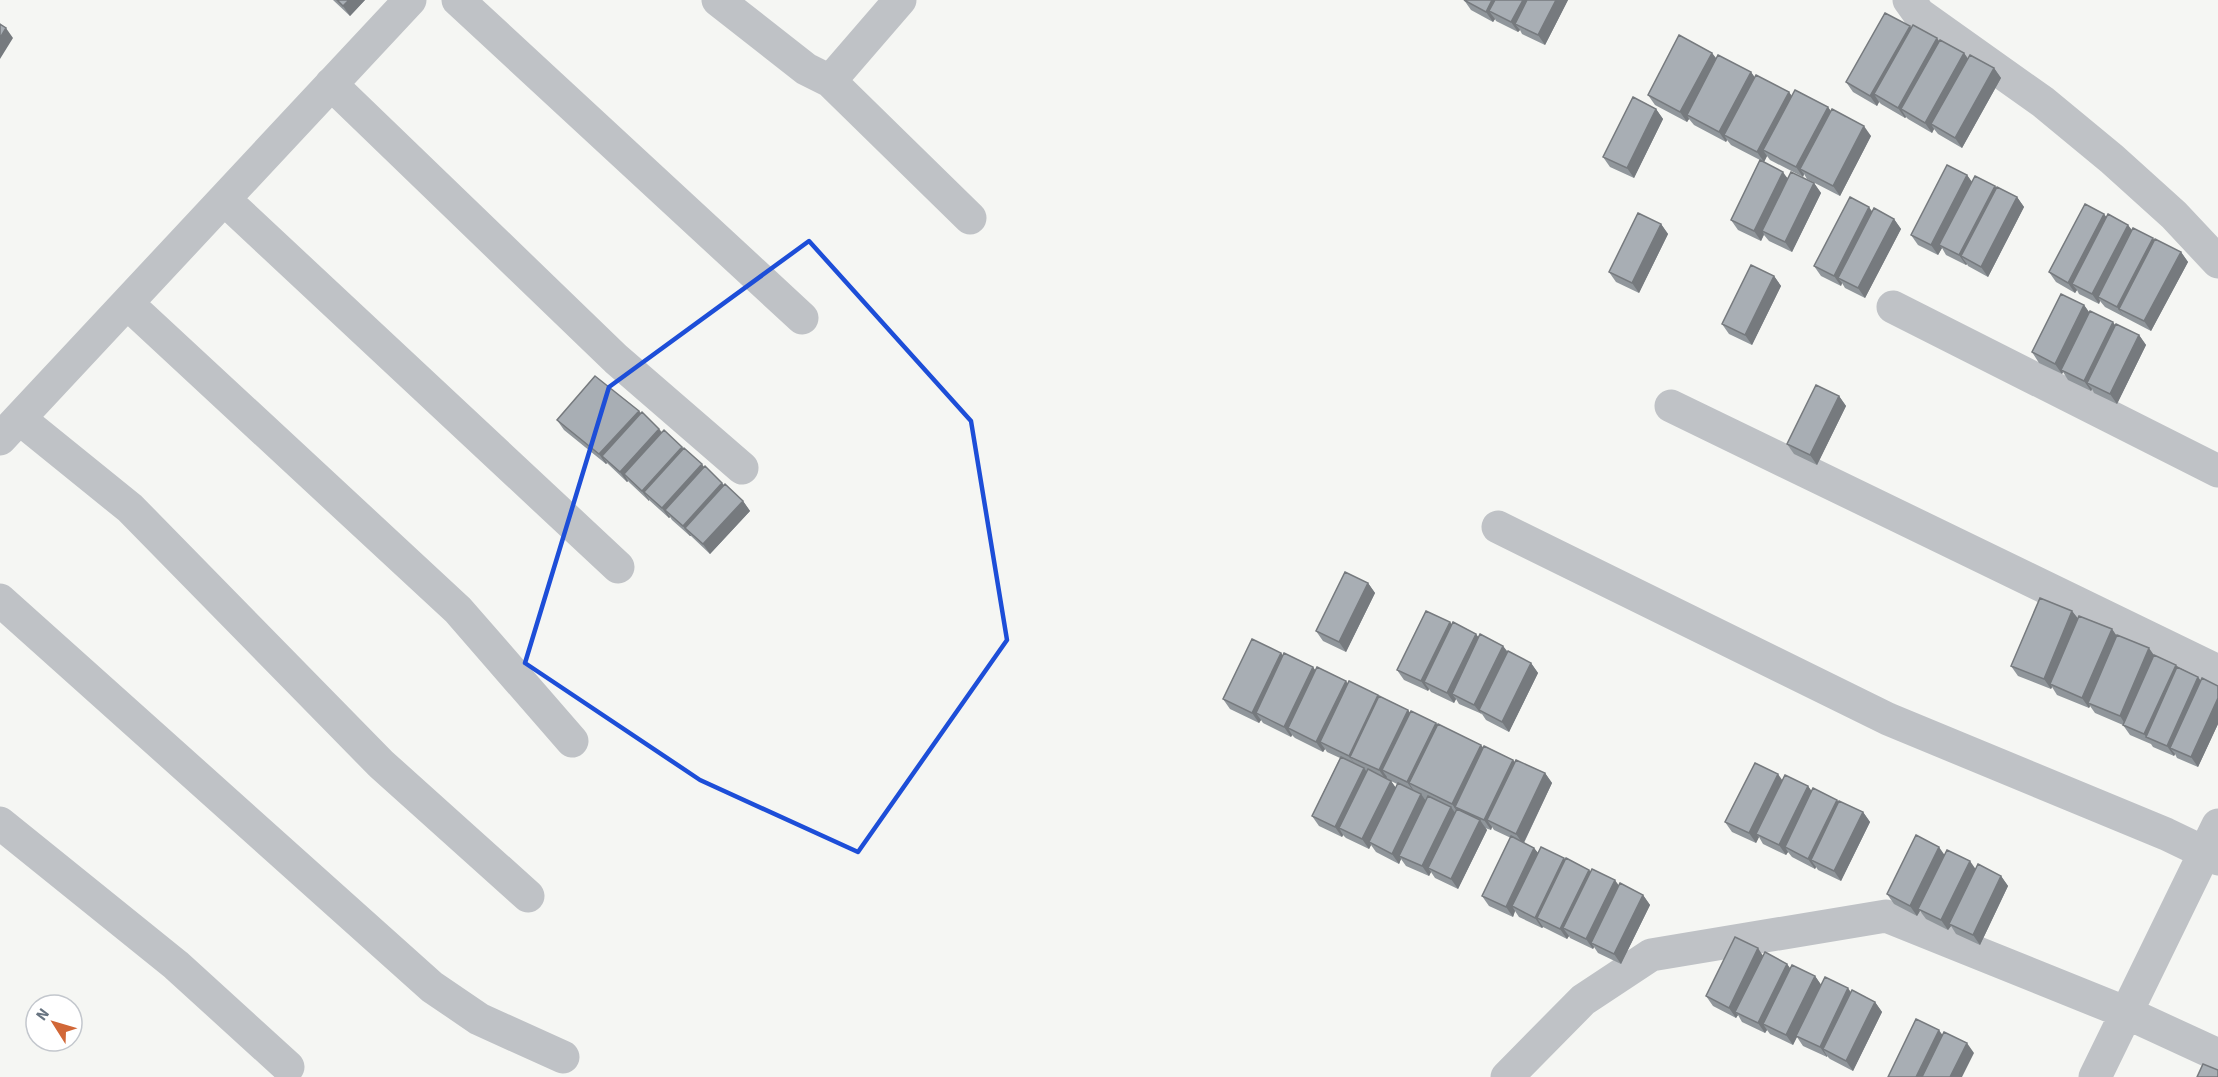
<svg xmlns="http://www.w3.org/2000/svg" width="2218" height="1077" font-family="'Source Sans 3',sans-serif">
	<style>
		.lines { fill: none; stroke-linecap: round; stroke-linejoin: round }
		.minor { stroke: #bfc2c6; stroke-width: 33 }
		.wall { fill: #90969b; fill-rule: evenodd }
		.shaded-wall { fill: #767a7e }
		.building { fill: #a8aeb4; stroke: #767a7e; stroke-width: 1.5 }
		.marked { fill: none; stroke: #1d4ed8; stroke-width: 4.5; stroke-linejoin: round }
	</style>
	<rect width="100%" height="100%" fill="#f5f6f3"/>
	<g class="lines">
		<path class="minor" d="M458 0 802 318
			M718 0 806 69 830 81 970 218
			M1909 0 1919 14 2043 102 2112 159 2174 215 2218 262
			M830 81 900 0
			M331 84 616 359 742 468
			M225 200 618 567
			M128 304 458 610 572 741
			M1893 307 2218 471
			M1671 406 2218 671
			M20 419 130 508 381 764 528 896
			M0 439 410 0
			M1498 527 1888 719 2166 834 2218 859
			M0 600 432 987 479 1019 563 1057
			M0 823 176 965 288 1067
			M1507 1077 1583 1000 1651 955 1886 916 2127 1013 2218 1055
			M2095 1077 2218 825"/>
	</g>
	<path class="wall" d="M333 0H365L350 16Z
		M1464 0H1568L1545 45 1522 34 1520 30 1518 32 1496 21 1495 19 1493 22 1471 10Z
		M1911 28 1964 53 1968 59 1994 68 2001 78 1962 148 1938 134 1934 129 1932 133 1908 119 1906 117 1905 118 1881 104 1879 102 1877 106 1853 92 1846 82Z
		M1712 53 1717 59 1751 72 1755 78 1789 92 1792 97 1828 107 1831 112 1871 136 1840 196 1807 179 1804 174 1803 177 1770 160 1767 156 1764 162 1788 178 1814 183 1821 193 1792 252 1769 241 1764 235 1761 241 1738 230 1731 220 1760 160 1731 145 1727 140 1726 142 1694 125 1689 119 1687 122 1655 105 1648 95Z
		M1656 109 1663 119 1634 178 1610 167 1603 157Z
		M1967 175 1972 182 1995 186 1997 188 2017 197 2024 207 1988 277 1968 266 1967 264 1966 265 1946 255 1942 248 1938 255 1918 245 1911 235Z
		M1872 211 1894 219 1901 229 1865 298 1845 288 1842 283 1841 286 1821 276 1814 266Z
		M2104 214 2107 218 2128 225 2132 230 2181 252 2188 262 2151 331 2105 307 2100 301 2099 304 2079 294 2077 290 2075 293 2056 282 2049 272Z
		M1661 224 1668 234 1639 293 1616 282 1609 272Z
		M1774 276 1781 286 1752 345 1729 334 1722 324Z
		M2084 305 2089 312 2115 325 2139 335 2146 345 2117 404 2094 393 2092 389 2091 391 2068 380 2063 372 2062 374 2039 363 2032 352Z
		M1839 396 1846 406 1817 465 1794 454 1787 444Z
		M639 411 659 429 662 432 682 447 704 468 743 501 750 511 710 554 691 536H690L672 520 670 517 669 518 649 500V501L631 484 628 481 627 482 607 463 606 464 564 430 557 420Z
		M1368 583 1375 593 1346 652 1323 641 1316 631Z
		M2072 611 2078 619 2112 629 2116 636 2198 677 2201 681 2218 686V724L2198 767 2177 758 2175 754 2174 756 2153 747 2151 744 2130 735 2123 725 2095 713 2090 706 2089 708 2057 695 2052 687 2051 689 2018 676 2011 666Z
		M1450 622 1452 625 1476 634 1479 638 1503 646 1508 652 1531 663 1538 673 1509 732 1486 720 1482 714 1459 704 1456 699 1454 703 1431 692 1429 689 1428 691 1404 680 1397 670Z
		M1281 653 1283 656 1313 667 1315 670 1348 684 1378 695 1379 696 1408 710 1410 713 1436 723 1437 724 1483 747 1513 760 1515 762 1545 773 1552 783 1524 843 1534 848 1538 853 1565 860 1589 870 1591 872 1619 886 1643 895 1650 905 1621 964 1598 953 1594 947 1593 949 1570 938 1569 936 1567 939 1543 927 1542 928 1519 917 1515 911 1513 917 1489 906 1482 896 1511 838 1494 830 1492 827 1491 830 1485 828 1487 830 1458 889 1435 878 1431 872 1429 876 1406 866 1401 859 1399 864 1376 852 1371 845 1369 849 1346 838 1343 835 1342 837 1319 826 1312 816 1340 758 1327 752 1325 749 1323 752 1295 738 1292 735 1291 737 1263 723 1261 720 1259 723 1230 709 1223 699ZM1391 781 1397 784 1396 788Z
		M1782 780 1808 786 1812 792 1837 800 1839 803 1863 812 1870 822 1841 881 1818 870 1816 867 1815 869 1792 857 1788 852 1786 855 1763 844 1759 837 1756 843 1732 832 1725 822Z
		M1945 854 1976 869 2001 876 2008 886 1980 945 1956 934 1951 926 1948 930 1926 919 1920 911 1917 916 1894 904 1887 894Z
		M1763 955 1787 964 1790 968 1815 976 1821 985 1851 992 1875 1002 1882 1012 1853 1071 1830 1059 1827 1056V1057L1803 1046 1797 1037 1793 1045 1770 1034 1767 1030 1765 1033 1742 1022 1738 1015 1736 1018 1713 1006 1706 996Z"/>
	<path class="shaded-wall" d="M349 0H365L350 16 343 6Z
		M1492 0H1504L1489 11 1495 19 1493 22 1486 12Z
		M1523 0H1535L1515 24 1520 30 1518 32 1511 22Z
		M1556 0H1568L1545 45 1538 35Z
		M1910 26 1917 36 1874 94 1879 102 1877 106 1870 96Z
		M6 28 13 38 0 59V38Z
		M1937 38 1944 48 1901 109 1906 117 1905 118 1898 108Z
		M1712 53 1719 63 1687 115 1689 119 1687 122 1680 112Z
		M1964 53 1971 63 1931 124 1934 129 1932 133 1925 123Z
		M1994 68 2001 78 1962 148 1955 138Z
		M1751 72 1758 82 1724 135 1727 140 1726 142 1719 132Z
		M1789 92 1796 102 1763 150 1767 156 1764 162 1757 152Z
		M1828 107 1835 117 1800 169 1804 174 1803 177 1796 167Z
		M1656 109 1663 119 1634 178 1627 168Z
		M1864 126 1871 136 1840 196 1833 186Z
		M1783 172 1790 182 1762 231 1764 234 1761 241 1754 231Z
		M1967 175 1974 185 1939 245 1942 248 1938 255 1931 245Z
		M1814 183 1821 193 1792 252 1785 242Z
		M1995 186 2002 196 1961 256 1967 264 1966 265 1959 255Z
		M2017 197 2024 207 1988 277 1981 267Z
		M1869 207 1876 217 1838 278 1842 283 1841 286 1834 276Z
		M2104 214 2111 224 2072 284 2077 290 2075 293 2068 283Z
		M1894 219 1901 229 1865 298 1858 288Z
		M1661 224 1668 234 1639 293 1632 283Z
		M2128 225 2135 235 2098 297 2100 301 2099 304 2092 294Z
		M2153 238 2160 248 2119 309 2124 317 2117 307Z
		M2181 252 2188 262 2151 331 2144 321Z
		M1774 276 1781 286 1752 345 1745 335Z
		M2084 305 2091 315 2061 370 2063 372 2062 374 2055 364Z
		M2113 322 2120 332 2087 383 2092 389 2091 391 2084 381Z
		M2139 335 2146 345 2117 404 2110 394Z
		M1839 396 1846 406 1817 465 1810 455Z
		M639 411 646 421 602 456 607 463 606 464 599 454Z
		M659 429 666 439 624 474 628 481 627 482 620 472Z
		M682 447 689 457 644 492 649 500V501L642 491Z
		M702 464 709 474 665 510 670 517 669 518 662 508Z
		M722 483 729 493 685 528 691 536H690L683 526Z
		M743 501 750 511 710 554 703 544Z
		M1368 583 1375 593 1346 652 1339 642Z
		M2072 611 2080 621 2050 684 2052 687 2051 689 2044 679Z
		M1450 622 1457 632 1424 682 1429 689 1428 691 1421 681Z
		M2112 629 2119 639 2088 703 2090 706 2089 708 2082 698Z
		M1476 634 1483 644 1452 694 1456 699 1454 703 1447 693Z
		M1503 646 1510 656 1479 710 1482 715 1474 705Z
		M2149 648 2156 658 2127 727 2120 716Z
		M1281 653 1288 663 1256 713 1261 720 1259 723 1252 713Z
		M1531 663 1538 673 1509 732 1502 722Z
		M2176 665 2183 675 2146 737 2144 734Z
		M1313 667 1320 677 1288 728 1292 735 1291 737 1284 727Z
		M2198 677 2205 687 2170 748 2175 754 2174 756 2167 746Z
		M1346 681 1353 691 1320 742 1325 749 1323 752 1316 742Z
		M1378 695 1385 705 1350 757 1356 766 1349 756Z
		M2218 698V724L2198 767 2191 757Z
		M1408 710 1415 720 1382 770 1387 777 1386 780 1379 770Z
		M1436 723 1443 733 1409 783 1414 791V792L1407 782Z
		M1481 745 1488 755 1455 807 1460 813 1459 814 1452 804Z
		M1513 760 1520 770 1487 820 1492 827 1491 830 1484 820Z
		M1364 768 1371 778 1339 828 1343 835 1342 837 1335 827Z
		M1545 773 1552 783 1523 844 1516 834Z
		M1778 774 1785 784 1756 834 1759 837 1756 843 1749 833Z
		M1391 781 1398 791 1369 842 1371 845 1369 849 1362 839Z
		M1808 786 1815 796 1785 847 1788 852 1786 855 1779 845Z
		M1421 794 1428 804 1399 856 1401 859 1399 864 1392 854Z
		M1837 800 1844 810 1811 860 1816 867 1815 869 1808 859Z
		M1451 807 1458 817 1428 868 1431 872 1429 876 1422 866Z
		M1863 812 1870 822 1841 881 1834 871Z
		M1480 820 1487 830 1458 889 1451 879Z
		M1939 847 1946 857 1918 909 1920 911 1917 916 1910 906Z
		M1534 848 1542 858 1512 906 1515 911 1513 917 1506 907Z
		M1564 858 1571 868 1537 918 1543 927 1542 928 1535 918Z
		M1970 861 1977 871 1949 924 1951 926 1948 930 1941 920Z
		M1589 870 1596 880 1563 928 1569 936 1567 939 1560 929Z
		M2001 876 2008 886 1980 945 1973 935Z
		M1615 880 1622 890 1591 943 1594 947 1593 949 1586 939Z
		M1643 895 1650 905 1621 964 1614 954Z
		M1758 948 1765 959 1735 1012 1738 1015 1736 1018 1729 1008Z
		M1787 964 1794 974 1763 1024 1767 1030 1765 1033 1758 1023Z
		M1815 976 1822 986 1793 1045 1786 1035Z
		M1848 988 1855 998 1823 1049 1827 1056V1057L1820 1047Z
		M1875 1002 1882 1012 1853 1071 1846 1061Z
		M1939 1030 1946 1040 1928 1077H1916Z
		M1967 1043 1974 1053 1962 1077H1950Z"/>
	<path class="building" d="M337 0H349L343 6Z
		M1464 0H1492L1486 12Z
		M1495 0H1523L1511 22 1489 11Z
		M1527 0H1556L1538 35 1515 24Z
		M1885 13 1910 26 1870 96 1846 82Z
		M0 24 6 28 0 38Z
		M1913 25 1937 38 1898 108 1874 94Z
		M1679 35 1712 53 1680 112 1648 95Z
		M1940 40 1964 53 1925 123 1901 109Z
		M1718 55 1751 72 1719 132 1687 115Z
		M1970 55 1994 68 1955 138 1931 124Z
		M1756 75 1789 92 1757 152 1724 135Z
		M1795 90 1828 107 1796 167 1763 150Z
		M1633 97 1656 109 1627 168 1603 157Z
		M1832 109 1864 126 1833 186 1800 169Z
		M1760 160 1783 172 1754 231 1731 220Z
		M1947 165 1967 175 1931 245 1911 235Z
		M1791 172 1814 183 1785 242 1762 231Z
		M1975 176 1995 186 1959 255 1939 245Z
		M1997 187 2017 197 1981 267 1961 256Z
		M1850 197 1869 207 1834 276 1814 266Z
		M2085 204 2104 214 2068 283 2049 272Z
		M1874 208 1894 219 1858 288 1838 278Z
		M1638 213 1661 224 1632 283 1609 272Z
		M2108 214 2128 225 2092 294 2072 284Z
		M2133 228 2153 238 2117 307 2098 297Z
		M2155 239 2181 252 2144 321 2119 309Z
		M1751 265 1774 276 1745 335 1722 324Z
		M2061 294 2084 305 2055 364 2032 352Z
		M2090 311 2113 322 2084 381 2061 370Z
		M2116 324 2139 335 2110 394 2087 383Z
		M595 376 639 411 599 454 557 420Z
		M1816 385 1839 396 1810 455 1787 444Z
		M642 412 659 429 620 472 602 456Z
		M664 430 682 447 642 491 624 474Z
		M684 448 702 464 662 508 644 492Z
		M705 466 722 483 683 526 665 510Z
		M725 484 743 501 703 544 685 528Z
		M1345 572 1368 583 1339 642 1316 631Z
		M2040 598 2072 611 2044 679 2011 666Z
		M1426 611 1450 622 1421 681 1397 670Z
		M2079 616 2112 629 2082 698 2050 684Z
		M1453 622 1476 634 1447 693 1424 682Z
		M1480 634 1503 646 1474 705 1452 694Z
		M2117 635 2149 648 2120 716 2088 703Z
		M1252 639 1281 653 1252 713 1223 699Z
		M1508 651 1531 663 1502 722 1479 710Z
		M1284 653 1313 667 1284 727 1256 713Z
		M2154 655 2176 665 2144 734 2123 725Z
		M1317 667 1346 681 1316 742 1288 728Z
		M2177 667 2198 677 2167 746 2146 737Z
		M2202 678 2218 686V698L2191 757 2170 748Z
		M1349 681 1378 695 1349 756 1320 742Z
		M1379 696 1408 710 1379 770 1350 757Z
		M1411 711 1436 723 1407 782 1382 770Z
		M1438 724 1481 745 1452 804 1409 783Z
		M1484 746 1513 760 1484 820 1455 807Z
		M1341 757 1364 768 1335 827 1312 816Z
		M1516 760 1545 773 1516 834 1487 820Z
		M1755 763 1778 774 1749 833 1725 822Z
		M1368 769 1391 781 1362 839 1339 828Z
		M1785 775 1808 786 1779 845 1756 834Z
		M1398 783 1421 794 1392 854 1369 842Z
		M1813 788 1837 800 1808 859 1785 847Z
		M1428 796 1451 807 1422 866 1399 856Z
		M1839 801 1863 812 1834 871 1811 860Z
		M1457 809 1480 820 1451 879 1428 868Z
		M1916 835 1939 847 1910 906 1887 894Z
		M1511 836 1534 848 1506 907 1482 896Z
		M1541 847 1564 858 1535 918 1512 906Z
		M1947 850 1970 861 1941 920 1918 909Z
		M1566 858 1589 870 1560 929 1537 918Z
		M1978 864 2001 876 1973 935 1949 924Z
		M1592 869 1615 880 1586 939 1563 928Z
		M1620 883 1643 895 1614 954 1591 943Z
		M1735 937 1758 948 1729 1008 1706 996Z
		M1765 952 1787 964 1758 1023 1735 1012Z
		M1792 965 1815 976 1786 1035 1763 1024Z
		M1825 977 1848 988 1820 1047 1796 1036Z
		M1852 990 1875 1002 1846 1061 1823 1049Z
		M1916 1019 1939 1030 1916 1077H1888Z
		M1944 1032 1967 1043 1950 1077H1922Z
		M2203 1064 2218 1070V1077H2197Z"/>
	<path class="marked" d="M809 241 971 421 1007 640 858 852 700 780 525 663 609 387Z"/>
	<g transform="translate(54 1023) rotate(307)"><circle r="28" fill="#ffffff" stroke="#c3c7cd" stroke-width="1.5"/>
	<path d="M0-4.5L10 22L0 15L-10 22Z" fill="#d16737"/>
	<text y="-9" font-size="16" font-weight="bold" text-anchor="middle" fill="#687481">N</text>
	</g>
</svg>
